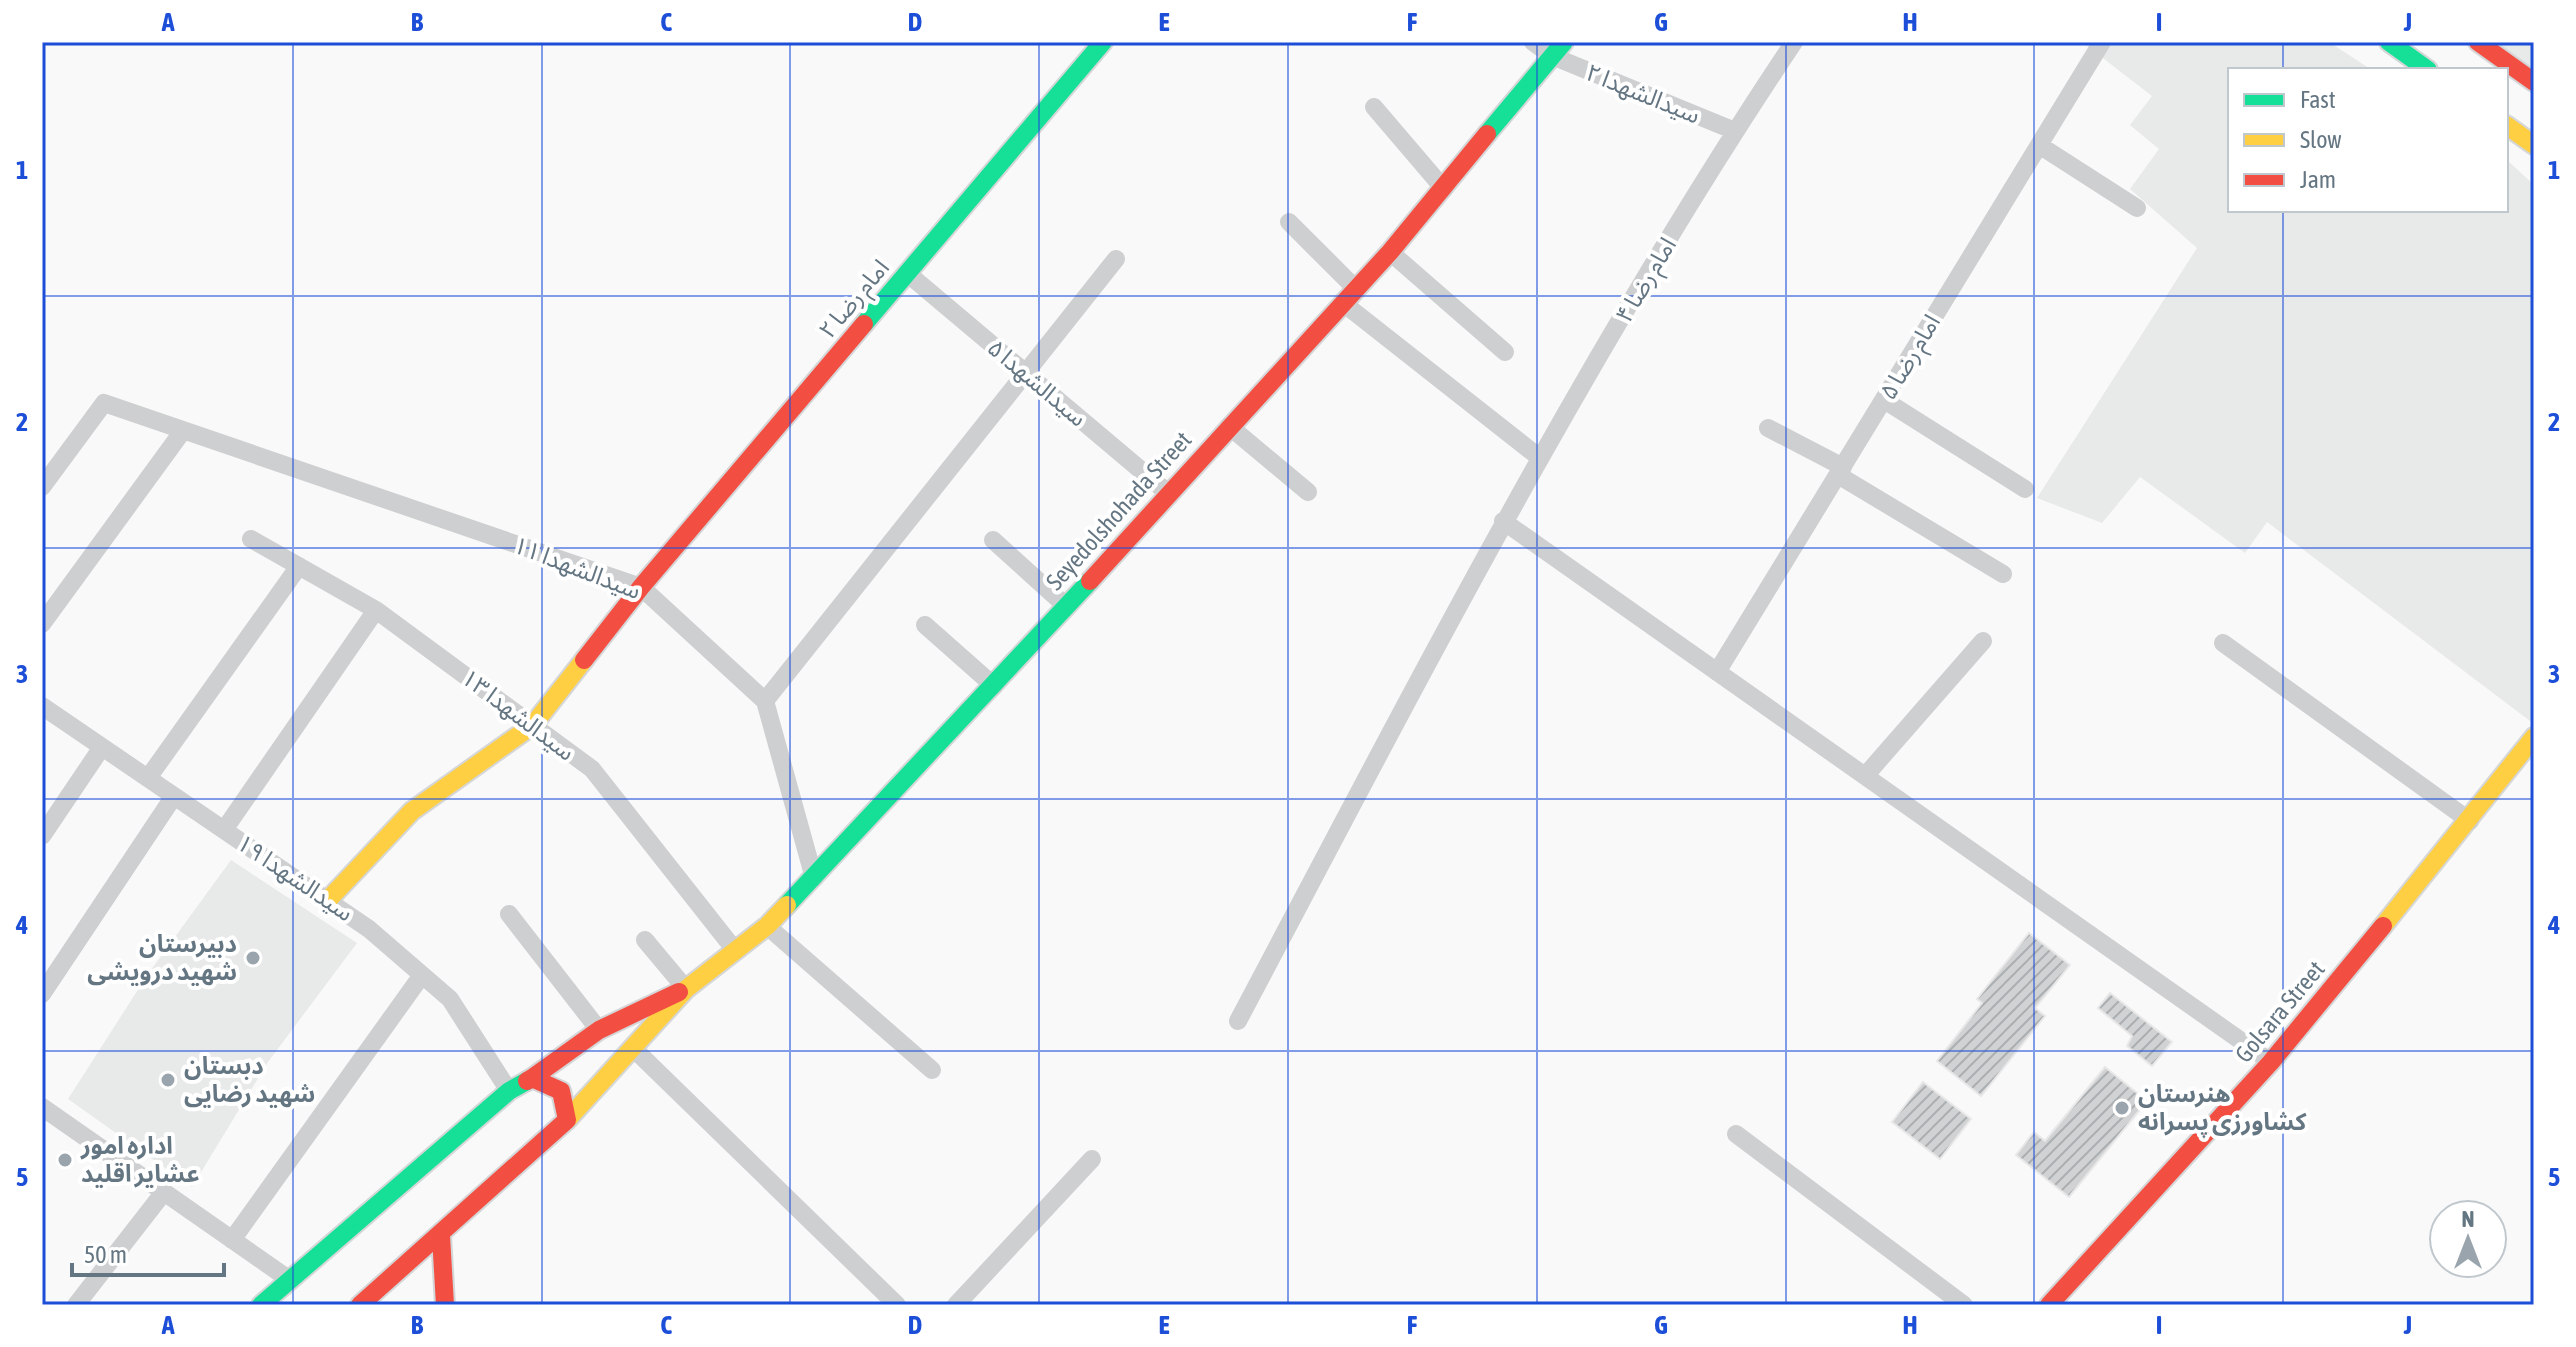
<svg xmlns="http://www.w3.org/2000/svg" width="2576" height="1347" font-family="'Asap Condensed','Noto Sans Arabic',sans-serif">
	<style>
		.built { fill: #e8e9e9 }
		.building { fill: url(#building-hatch); stroke: #e8e8e8; stroke-width: 2 }
		.lines { fill: none; stroke-linecap: round; stroke-linejoin: round }
		.fast-casing { stroke: #d5d6d7; stroke-width: 22 }
		.slow-casing { stroke: #d5d6d7; stroke-width: 22 }
		.jam-casing { stroke: #d5d6d7; stroke-width: 22 }
		.street { stroke: #cecfd0; stroke-width: 18 }
		.fast { stroke: #16e098; stroke-width: 18 }
		.slow { stroke: #ffcf43; stroke-width: 18 }
		.jam { stroke: #f24e42; stroke-width: 18 }
		.grid { fill: none; stroke: #1d4ed8; stroke-width: 2; stroke-opacity: 0.55 }
		.poi-dot { fill: #99a4ac; stroke: #fff; stroke-width: 3 }
		.labels { text-anchor: middle; stroke-width: 8; stroke-linejoin: round; paint-order: stroke }
		.street-label { font-size: 24px; fill: #657683; stroke: #fff }
		.poi-label { font-size: 24px; font-weight: bold; fill: #657683; stroke: #fff; text-anchor: start }
		.neatline { fill: none; stroke: #1d4ed8; stroke-width: 3 }
		.grid-label { font-size: 26px; text-anchor: middle; font-weight: bold; fill: #1d4ed8 }
	</style>
	<defs>
		<pattern id="building-hatch" width="6" height="6" patternUnits="userSpaceOnUse" patternTransform="scale(2)"><rect width="6" height="6" fill="#d0d2d3"/><path d="M-1 1l2-2M0 6l6-6M5 7l2-2" fill="none" stroke="#acafb1"/></pattern>
	</defs>
	<rect width="100%" height="100%" fill="#f9f9f9"/>
	<path class="built" d="M2082 42H2329L2372 70H2230V210H2506V159L2534 185V715L2530 721 2267 522 2245 553 2140 477 2102 523 2037 498 2197 248 2130 189 2159 149 2130 125 2152 96Z
		M2496 42H2534V71Z
		M231 860 357 943 268 1062 192 1187 68 1099 148 974Z"/>
	<path class="building" d="M2029 933 2070 965 2035 1008 2045 1016 1981 1096 1937 1061 1982 1003 1977 999Z
		M2110 993 2172 1042 2152 1066 2127 1046 2132 1036 2098 1008Z
		M2105 1067 2147 1101 2069 1197 2016 1155 2034 1132 2045 1141Z
		M1923 1082 1971 1119 1940 1159 1892 1122Z"/>
	<g class="lines">
		<defs>
			<path id="fast" d="M2389 42 2428 70
				M1487 134 1564 42
				M864 324 1103 42
				M787 905 1090 581
				M261 1305 509 1091 527 1081"/>
			<path id="slow" d="M2506 125 2534 145
				M328 900 412 811 533 725 584 660
				M2383 926 2534 737
				M567 1120 686 989 767 926 787 905"/>
			<path id="jam" d="M2478 42 2534 82
				M1090 581 1390 252 1487 134
				M584 660 641 587 864 324
				M532 1078 599 1030 679 992
				M441 1236 445 1305
				M360 1305 567 1120 561 1091 532 1078 527 1081
				M2049 1305 2271 1062 2383 926"/>
		</defs>
		<use href="#fast" class="fast-casing"/>
		<use href="#slow" class="slow-casing"/>
		<use href="#jam" class="jam-casing"/>
		<path class="street" d="M1533 42 1552 56 1735 131
			M1374 107 1444 189
			M2039 145 2137 208
			M1289 222 1356 289
			M1390 252 1505 352
			M907 273 1168 493
			M1343 303 1540 458
			M1884 400 2025 489
			M1229 426 1308 492
			M1768 428 1843 467
			M1838 475 2003 574
			M42 487 104 403 641 587 765 701 814 878
			M1503 521 2271 1062
			M251 539 376 610 592 769 734 949
			M993 540 1066 606
			M42 624 182 432
			M925 625 994 686
			M2223 643 2470 821
			M1717 672 2102 42
			M765 701 1116 259
			M42 706 369 929 450 999 509 1091
			M1865 776 1983 641
			M148 778 299 566
			M224 830 376 610
			M42 836 102 747
			M509 914 599 1030
			M767 926 932 1070
			M645 940 686 989
			M42 994 174 796
			M1238 1021C1414 689 1585 354 1794 42
			M633 1048 897 1305
			M42 1107 290 1280
			M1736 1134 1964 1305
			M232 1240 422 975
			M76 1305 164 1192
			M956 1305 1092 1159"/>
		<use href="#fast" class="fast"/>
		<use href="#slow" class="slow"/>
		<use href="#jam" class="jam"/>
	</g>
	<path class="grid" d="M293 42V1305M542 42V1305M790 42V1305M1039 42V1305M1288 42V1305M1537 42V1305M1786 42V1305M2034 42V1305M2283 42V70M2283 210V1305M42 296H2534M42 548H2534M42 799H2534M42 1051H2534"/>
	<g class="poi-dot">
		<circle cx="253" cy="958" r="8"/>
		<circle cx="168" cy="1080" r="8"/>
		<circle cx="2122" cy="1108" r="8"/>
		<circle cx="65" cy="1160" r="8"/>
	</g>
	<g class="labels">
		<g class="street-label">
			<text transform="translate(1643 94) rotate(22)" y="8">سیدالشهدا ۲</text>
			<text transform="translate(1646 280) rotate(-59)" y="8">امام رضا ۴</text>
			<text transform="translate(854 299) rotate(-50)" y="8">امام رضا ۲</text>
			<text transform="translate(1910 357) rotate(-59)" y="8">امام رضا ۵</text>
			<text transform="translate(1037 383) rotate(40)" y="8">سیدالشهدا ۵</text>
			<text transform="translate(1119 511) rotate(-48)" y="8">Seyedolshohada Street</text>
			<text transform="translate(577 568) rotate(21)" y="8">سیدالشهدا ۱۱</text>
			<text transform="translate(518 715) rotate(37)" y="8">سیدالشهدا ۱۳</text>
			<text transform="translate(295 878) rotate(34)" y="8">سیدالشهدا ۱۹</text>
			<text transform="translate(2280 1012) rotate(-50)" y="8">Golsara Street</text>
		</g>
		<g class="poi-label">
			<text x="237" y="952" text-anchor="end">دبیرستان<tspan x="237" dy="28">شهید درویشی</tspan></text>
			<text x="184" y="1074">دبستان<tspan x="184" dy="28">شهید رضایی</tspan></text>
			<text x="2138" y="1102">هنرستان<tspan x="2138" dy="28">کشاورزی پسرانه</tspan></text>
			<text x="81" y="1154">اداره امور<tspan x="81" dy="28">عشایر اقلید</tspan></text>
		</g>
	</g>
	<rect width="2576" height="1347" fill="none" stroke="#ffffff" stroke-width="88"/>
	<rect x="2228" y="68" width="280" height="144" fill="#ffffff" stroke="#c1c8cd" stroke-width="2"/>
	<rect x="2244" y="94" width="40" height="12" fill="#16e098" stroke="#c1c8cd" stroke-width="2"/>
	<text x="2300" y="108" font-size="24" fill="#657683">Fast</text>
	<rect x="2244" y="134" width="40" height="12" fill="#ffcf43" stroke="#c1c8cd" stroke-width="2"/>
	<text x="2300" y="148" font-size="24" fill="#657683">Slow</text>
	<rect x="2244" y="174" width="40" height="12" fill="#f24e42" stroke="#c1c8cd" stroke-width="2"/>
	<text x="2300" y="188" font-size="24" fill="#657683">Jam</text>
	<g transform="translate(2468 1239)"><circle r="38" fill="#ffffff" stroke="#c1c8cd" stroke-width="2"/>
	<path d="M0-6L14 30L0 20L-14 30Z" fill="#99a4ac"/>
	<text y="-12" font-size="22" font-weight="bold" text-anchor="middle" fill="#657683">N</text>
	</g>
	<path d="M72 1263v12h152v-12" fill="none" stroke="#657683" stroke-width="4"/>
	<text x="84" y="1263" font-size="24" fill="#657683" stroke="#ffffff" stroke-width="6" paint-order="stroke">50 m</text>
	<rect x="44" y="44" width="2488" height="1259" class="neatline"/>
	<g class="grid-label">
		<text x="168" y="31">A</text>
		<text x="417" y="31">B</text>
		<text x="666" y="31">C</text>
		<text x="915" y="31">D</text>
		<text x="1164" y="31">E</text>
		<text x="1412" y="31">F</text>
		<text x="1661" y="31">G</text>
		<text x="1910" y="31">H</text>
		<text x="2159" y="31">I</text>
		<text x="2408" y="31">J</text>
		<text x="22" y="179">1</text>
		<text x="2554" y="179">1</text>
		<text x="22" y="431">2</text>
		<text x="2554" y="431">2</text>
		<text x="22" y="683">3</text>
		<text x="2554" y="683">3</text>
		<text x="22" y="934">4</text>
		<text x="2554" y="934">4</text>
		<text x="22" y="1186">5</text>
		<text x="2554" y="1186">5</text>
		<text x="168" y="1334">A</text>
		<text x="417" y="1334">B</text>
		<text x="666" y="1334">C</text>
		<text x="915" y="1334">D</text>
		<text x="1164" y="1334">E</text>
		<text x="1412" y="1334">F</text>
		<text x="1661" y="1334">G</text>
		<text x="1910" y="1334">H</text>
		<text x="2159" y="1334">I</text>
		<text x="2408" y="1334">J</text>
	</g>
</svg>
